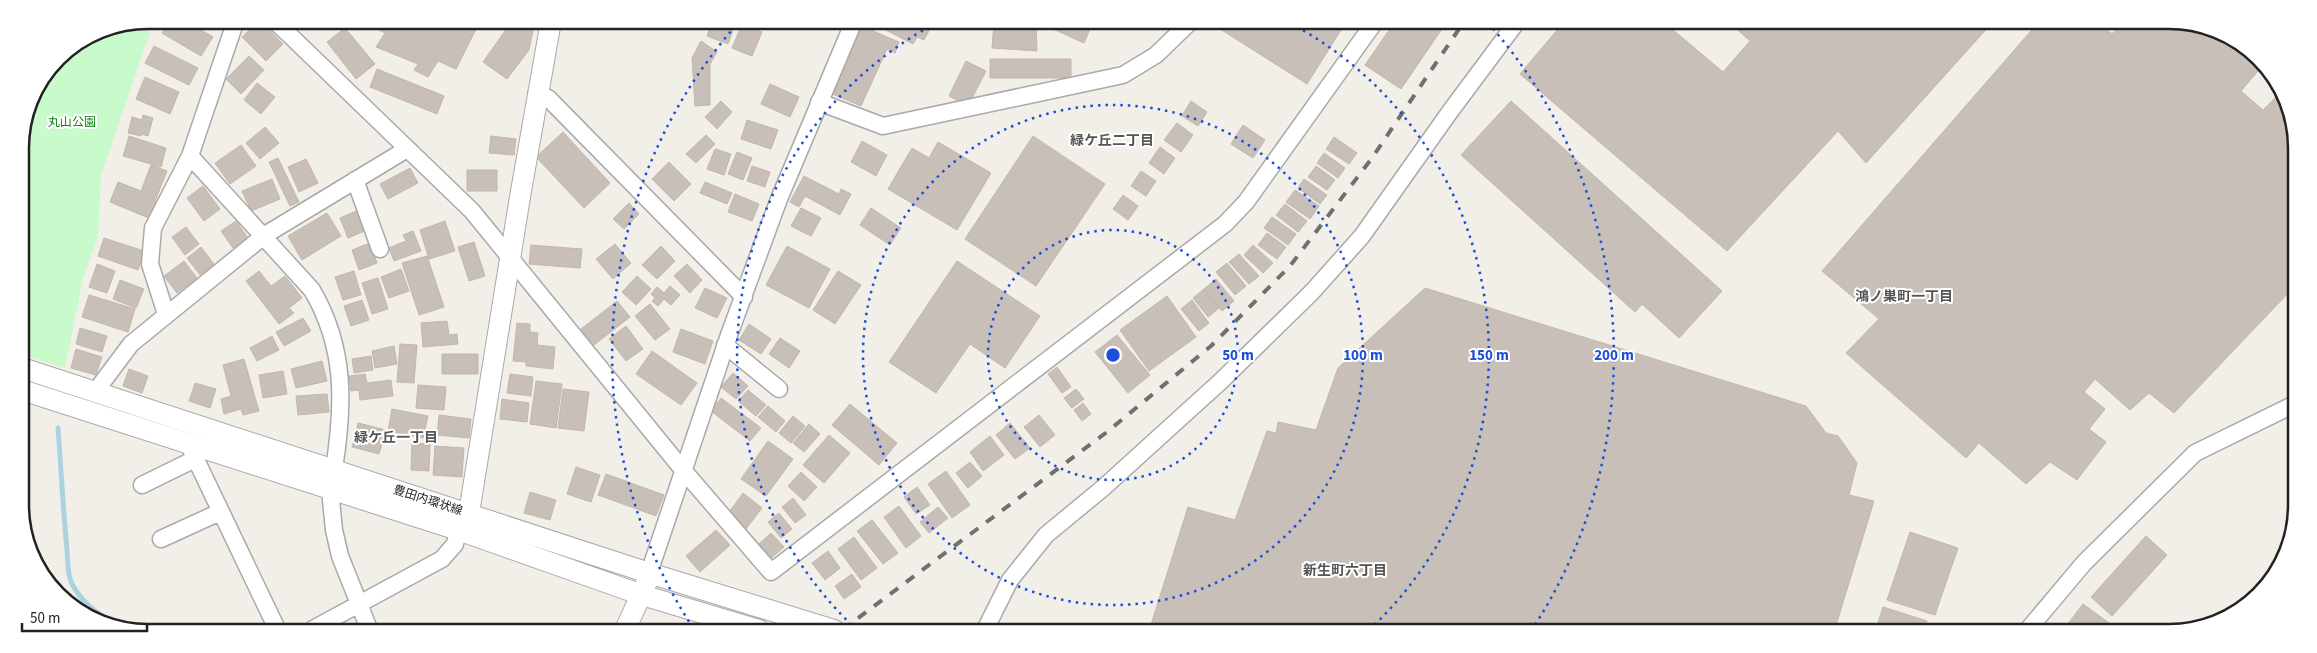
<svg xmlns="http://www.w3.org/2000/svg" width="2317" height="653" font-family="'Source Sans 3','Noto Sans JP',sans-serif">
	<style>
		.park { fill: #c8facc }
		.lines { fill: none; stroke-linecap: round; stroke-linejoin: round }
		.stream { stroke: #aad3df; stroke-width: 5 }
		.building { fill: #c7bfb8; stroke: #c4b6ab }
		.minor-casing { stroke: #a9a9a9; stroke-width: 19 }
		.tertiary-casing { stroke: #a9a9a9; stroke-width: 22 }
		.minor { stroke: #fff; stroke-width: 16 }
		.tertiary { stroke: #fff; stroke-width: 20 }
		.rail { stroke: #707070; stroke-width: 4; stroke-dasharray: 10 10; stroke-linecap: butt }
		.ring { fill: none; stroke: #1d4ed8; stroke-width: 2.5; stroke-dasharray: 2.5 5 }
		.labels { text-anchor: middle; stroke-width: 4; stroke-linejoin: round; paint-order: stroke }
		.park-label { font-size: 12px; fill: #0c8416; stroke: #fff }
		.street-label { font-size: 12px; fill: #222; stroke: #fff }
		.neighbourhood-label { font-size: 14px; font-weight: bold; fill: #555; stroke: #fff }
		.rim { fill: none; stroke: #222; stroke-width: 2.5 }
		.centre { fill: #1d4ed8; stroke: #fff; stroke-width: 2.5 }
		.ring-label { font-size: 15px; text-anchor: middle; font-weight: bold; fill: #1d4ed8; stroke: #fff; stroke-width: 4; stroke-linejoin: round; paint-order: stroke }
	</style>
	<rect width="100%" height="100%" fill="#f2efe9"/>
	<path class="park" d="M148 20H154L101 176 98 237 83 278 65 368 21 354 20 140 30 99 58 57 99 30Z"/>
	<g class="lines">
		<path class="stream" d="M58 428C61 468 63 509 67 550 68 560 67 575 72 584 84 607 106 621 131 629"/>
	</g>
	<path class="building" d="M170 20H185L213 37 201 56 162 33Z
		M203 20H222L215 29Z
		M260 20 283 44 266 61 242 37Z
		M359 20 480 21 456 69 438 61 428 77 414 70 418 64 376 47 385 33Z
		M512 21H535L529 50 507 79 483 62Z
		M712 21 736 22 728 44 707 36Z
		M861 21 877 22 873 31 899 42 895 53 887 49 861 106 830 93Z
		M883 22H915L930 29 924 40 917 37 913 44 880 27Z
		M994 22H1027L1036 26 1037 51 992 48Z
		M1056 22H1093L1084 43 1053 29Z
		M1209 22H1346L1307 84Z
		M1394 23H1446L1401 89 1365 65Z
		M1563 23H1665L1723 72 1750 41 1730 23 1991 24 1866 163 1838 131 1727 251 1520 74Z
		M742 24 762 32 752 56 732 48Z
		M2037 24H2101L2112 34 2121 24H2202L2265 63 2241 91 2263 110 2280 93 2295 123 2294 287 2174 413 2149 393 2130 410 2095 379 2084 392 2105 409 2089 429 2106 442 2077 480 2050 462 2026 484 1979 443 1966 458 1846 353 1879 319 1822 271Z
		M345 28 375 64 356 79 327 42Z
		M701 41 717 52 710 64V105L695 106 692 58Z
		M154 46 198 68 189 85 145 63Z
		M249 56 264 70 241 94 226 79Z
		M990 59H1071V78H990Z
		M966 61 986 71 968 106 949 96Z
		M377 69 444 96 437 114 370 87Z
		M145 77 179 92 170 114 136 99Z
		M257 83 275 97 261 114 244 100Z
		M770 84 799 97 790 117 761 104Z
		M721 101 732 112 717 129 705 117Z
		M1191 101 1207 112 1198 126 1182 116Z
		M1511 101 1722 291 1679 338 1642 304 1635 312 1461 155Z
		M143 115 153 118 148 136 142 134 141 136 128 133 132 117 142 120Z
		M747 120 778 130 771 149 741 139Z
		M1177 123 1193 135 1181 152 1164 140Z
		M1243 125 1265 140 1253 158 1231 144Z
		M265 127 279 143 260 159 246 143Z
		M563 132 610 183 584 208 536 157Z
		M706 135 715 144 696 163 686 154Z
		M129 136 166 148 161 167 123 156Z
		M491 136 516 139 514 155 489 153Z
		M1033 136 1105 184 1036 286 965 239Z
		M1334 137 1357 153 1349 164 1326 149Z
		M862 141 887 155 876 176 851 162Z
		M938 142 991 173 957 230 888 189 912 148 929 158Z
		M241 145 256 166 230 184 215 163Z
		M1160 147 1175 158 1164 174 1149 163Z
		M715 149 731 154 724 175 707 169Z
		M737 152 752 158 743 180 728 174Z
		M1324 153 1345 168 1338 178 1317 163Z
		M278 158 299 202 290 206 269 162Z
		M306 159 318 183 299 192 288 167Z
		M669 162 691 184 674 201 652 179Z
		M151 165 167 171 155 201 158 202 151 219 110 202 118 182 141 191Z
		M752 166 770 172 765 187 747 181Z
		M1316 166 1335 180 1327 190 1308 177Z
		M410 168 418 183 388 199 380 184Z
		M467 170H497V191H467Z
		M1141 171 1156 181 1146 196 1131 186Z
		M804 176 839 194 841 189 851 194 840 215 805 196 799 207 790 202Z
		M272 179 280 199 251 211 242 191Z
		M1304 179 1327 195 1320 204 1298 188Z
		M705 182 732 193 727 204 700 193Z
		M203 186 220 209 204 221 187 198Z
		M1295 190 1319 206 1310 219 1286 202Z
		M735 194 759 204 752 221 728 212Z
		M1123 195 1138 206 1128 220 1113 209Z
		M629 203 639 214 624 229 613 219Z
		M1285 204 1307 221 1298 232 1276 215Z
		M801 208 821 218 811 236 791 226Z
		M871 208 901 228 890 245 860 225Z
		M359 210 367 230 348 238 340 218Z
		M327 213 341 236 302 260 288 236Z
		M1272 217 1296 234 1288 245 1264 228Z
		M236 221 248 238 233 248 221 231Z
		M445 221 455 251 429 259 420 230Z
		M186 227 199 244 185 255 172 237Z
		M413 231 421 251 394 261 389 248 406 241 403 235Z
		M1267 233 1286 247 1277 259 1258 245Z
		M104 238 144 251 138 270 98 256Z
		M474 242 485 276 469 281 458 247Z
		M370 243 377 263 359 270 352 250Z
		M615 244 631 263 613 279 596 259Z
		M531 245 582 249 580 268 529 264Z
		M1253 245 1273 263 1263 273 1244 255Z
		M661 246 675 261 657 279 642 265Z
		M787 246 830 269 809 308 766 285Z
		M201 247 214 264 200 275 187 258Z
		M1239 254 1259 276 1249 284 1229 262Z
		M427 256 444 307 419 315 402 263Z
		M184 261 197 278 177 293 164 276Z
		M957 261 1040 316 1005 368 970 344 936 393 889 362Z
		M1227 263 1246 286 1235 295 1216 272Z
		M97 264 115 271 107 293 89 287Z
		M687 264 702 280 690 293 674 276Z
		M401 269 409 291 389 298 381 277Z
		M259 271 271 286 285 276 302 298 289 308 294 313 279 324 246 281Z
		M354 271 361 295 343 300 335 277Z
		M838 271 861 285 835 324 813 310Z
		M637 276 651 289 636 305 622 292Z
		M378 278 388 309 372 314 362 283Z
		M1216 279 1234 301 1222 311 1204 289Z
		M120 280 144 289 136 308 113 299Z
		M670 286 680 295 671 305 664 299 658 306 652 301 655 298 651 294 657 287 664 293Z
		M705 288 727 298 717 318 695 308Z
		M1425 288 1806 406 1826 433 1838 436 1857 463 1849 495 1874 501 1834 632 1149 631 1188 507 1235 520 1267 431 1276 433 1278 422 1316 430 1338 368Z
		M1204 289 1219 308 1208 317 1193 298Z
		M89 295 135 309 128 332 82 317Z
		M1167 296 1196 337 1149 371 1120 330Z
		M362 300 369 320 351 326 344 306Z
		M1192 300 1209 323 1199 331 1181 309Z
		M617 301 630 317 594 345 581 329Z
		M650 304 670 329 655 340 635 316Z
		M303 318 311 331 284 346 276 332Z
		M447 321 449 335 457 334 458 344 423 347 421 323Z
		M517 323 530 324V332L538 333 537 345 555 347 553 369 526 366V362L513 361Z
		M749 324 771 339 761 354 739 340Z
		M626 326 643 349 626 361 609 339Z
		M80 328 107 336 102 352 76 344Z
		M681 329 713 341 705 364 673 352Z
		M1117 335 1150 375 1128 393 1095 352Z
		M272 336 279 350 257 361 250 348Z
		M780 338 800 351 789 368 769 354Z
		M400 344 417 345 414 383 397 382Z
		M394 346 397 364 375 368 372 351Z
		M76 349 102 357 96 375 71 368Z
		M652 351 697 383 681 405 636 374Z
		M442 354H478V374H442Z
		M371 356 373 370 354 373 352 359Z
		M244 359 259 411 243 415 241 409 224 414 221 399 231 396 223 365Z
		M322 361 327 381 296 388 291 369Z
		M1057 367 1071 387 1062 393 1048 374Z
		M129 369 148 376 142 393 123 386Z
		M283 371 287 394 263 398 259 375Z
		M733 373 748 386 736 399 721 387Z
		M365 374 367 383 391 380 393 396 360 400 359 390 351 391 349 376Z
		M510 374 533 377 531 396 507 393Z
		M536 381 562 384 556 428 530 424Z
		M195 383 216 389 210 408 189 401Z
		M418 385 446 387 444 410 416 408Z
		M563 389 589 392 584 431 558 428Z
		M1076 389 1084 399 1072 408 1064 398Z
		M748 390 766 405 756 416 738 401Z
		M327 394 329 412 298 415 296 396Z
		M721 398 761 428 750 441 711 411Z
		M502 399 529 403 527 422 500 419Z
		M1083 403 1091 414 1082 421 1074 410Z
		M850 404 897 443 879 465 832 425Z
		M768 406 785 421 776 432 758 417Z
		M392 409 428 416 423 438 388 431Z
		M439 415 471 419 469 438 437 435Z
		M1039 415 1055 435 1040 447 1024 427Z
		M793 416 805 426 791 443 779 433Z
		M358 423 386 430 379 454 352 447Z
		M1010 423 1030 448 1015 459 996 435Z
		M809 424 820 434 804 452 793 443Z
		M829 435 850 453 824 483 803 465Z
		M990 436 1004 455 983 471 970 452Z
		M768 441 793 459 766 496 741 479Z
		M412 443 430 444 429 471 411 470Z
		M435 446 464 448 462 477 433 475Z
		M970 462 982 476 968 488 956 473Z
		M576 467 600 475 591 502 567 494Z
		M946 471 970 505 952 518 928 484Z
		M801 472 817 487 804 501 788 486Z
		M606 474 664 495 656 516 598 495Z
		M917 487 930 505 916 514 904 497Z
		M530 492 556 500 550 520 524 513Z
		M743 493 762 508 746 529 727 515Z
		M793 498 806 515 795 523 782 507Z
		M899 506 921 536 906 548 884 517Z
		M938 507 948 518 929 533 920 522Z
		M779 513 792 529 781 538 768 522Z
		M872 520 898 553 883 564 857 531Z
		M716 530 730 545 700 572 686 556Z
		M1910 532 1958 548 1935 615 1887 600Z
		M771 533 784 547 770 559 758 545Z
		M2146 536 2167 555 2112 616 2091 597Z
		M854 537 877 568 861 580 838 549Z
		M828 551 840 568 825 580 812 563Z
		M852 574 861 587 844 599 835 586Z
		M2083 604 2109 623 2102 633H2069L2064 629Z
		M1883 607 1927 621 1924 632H1875Z"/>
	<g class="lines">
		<defs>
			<path id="minor" d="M274 20 472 211 683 470 771 572 1225 224 1246 202 1374 23
				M537 92 549 99 744 297
				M819 102 883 126 1123 75 1156 55 1190 22
				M190 156 312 290C346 348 344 405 334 469
				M355 180 380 249
				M166 314 150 264 153 228 190 156 236 20
				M725 345 779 389
				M95 392 131 344 265 235 407 149
				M189 445 277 629
				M142 485 195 459
				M330 490 334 530 340 556 369 629
				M161 539 220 512
				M649 573 729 335 779 199 854 21
				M313 629 442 559 455 544 458 530
				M985 630 1010 580 1046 535 1103 488 1221 381 1312 292 1362 236 1449 113 1516 23
				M2026 632 2084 563 2195 453 2293 405"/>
			<path id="tertiary" d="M22 368 649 573 834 630
				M22 390 458 530 642 595 759 630
				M469 513 520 197 551 21
				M625 630 646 584"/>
		</defs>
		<use href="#minor" class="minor-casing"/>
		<use href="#tertiary" class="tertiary-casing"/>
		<use href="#minor" class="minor"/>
		<use href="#tertiary" class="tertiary"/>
		<path class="rail" d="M842 630 1107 432 1211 346 1290 266 1372 158 1463 23"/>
	</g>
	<g class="ring">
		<circle cx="1113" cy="355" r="125"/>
		<circle cx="1113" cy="355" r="250"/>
		<path d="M857 630A376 376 0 0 1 936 23M1290 23A376 376 0 0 1 1369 630"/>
		<path d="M693 628A501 501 0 0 1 738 23M1488 23A501 501 0 0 1 1533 628"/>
	</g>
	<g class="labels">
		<g class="park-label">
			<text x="72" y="126">丸山公園</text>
		</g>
		<g class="street-label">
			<text transform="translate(428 500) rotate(18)" y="4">豊田内環状線</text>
		</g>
		<g class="neighbourhood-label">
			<text x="1112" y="145">緑ケ丘二丁目</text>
			<text x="1904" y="301">鴻ノ巣町一丁目</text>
			<text x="396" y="442">緑ケ丘一丁目</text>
			<text x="1345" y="575">新生町六丁目</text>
		</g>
	</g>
	<path d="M0 0H2317V653H0ZM148 29H2169A119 119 0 0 1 2288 148V505A119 119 0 0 1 2169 624H148A119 119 0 0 1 29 505V148A119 119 0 0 1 148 29Z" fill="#fff" fill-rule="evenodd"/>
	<path class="rim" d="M148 29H2169A119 119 0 0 1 2288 148V505A119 119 0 0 1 2169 624H148A119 119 0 0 1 29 505V148A119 119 0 0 1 148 29Z"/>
	<circle cx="1113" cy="355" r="8" class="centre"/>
	<g class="ring-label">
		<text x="1238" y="360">50 m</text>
		<text x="1363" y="360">100 m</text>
		<text x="1489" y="360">150 m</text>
		<text x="1614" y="360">200 m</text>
	</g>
	<path d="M22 623v8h125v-8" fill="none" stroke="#222222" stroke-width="2.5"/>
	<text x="30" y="623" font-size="15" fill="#222222" stroke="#ffffff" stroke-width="4" paint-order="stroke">50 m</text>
</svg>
